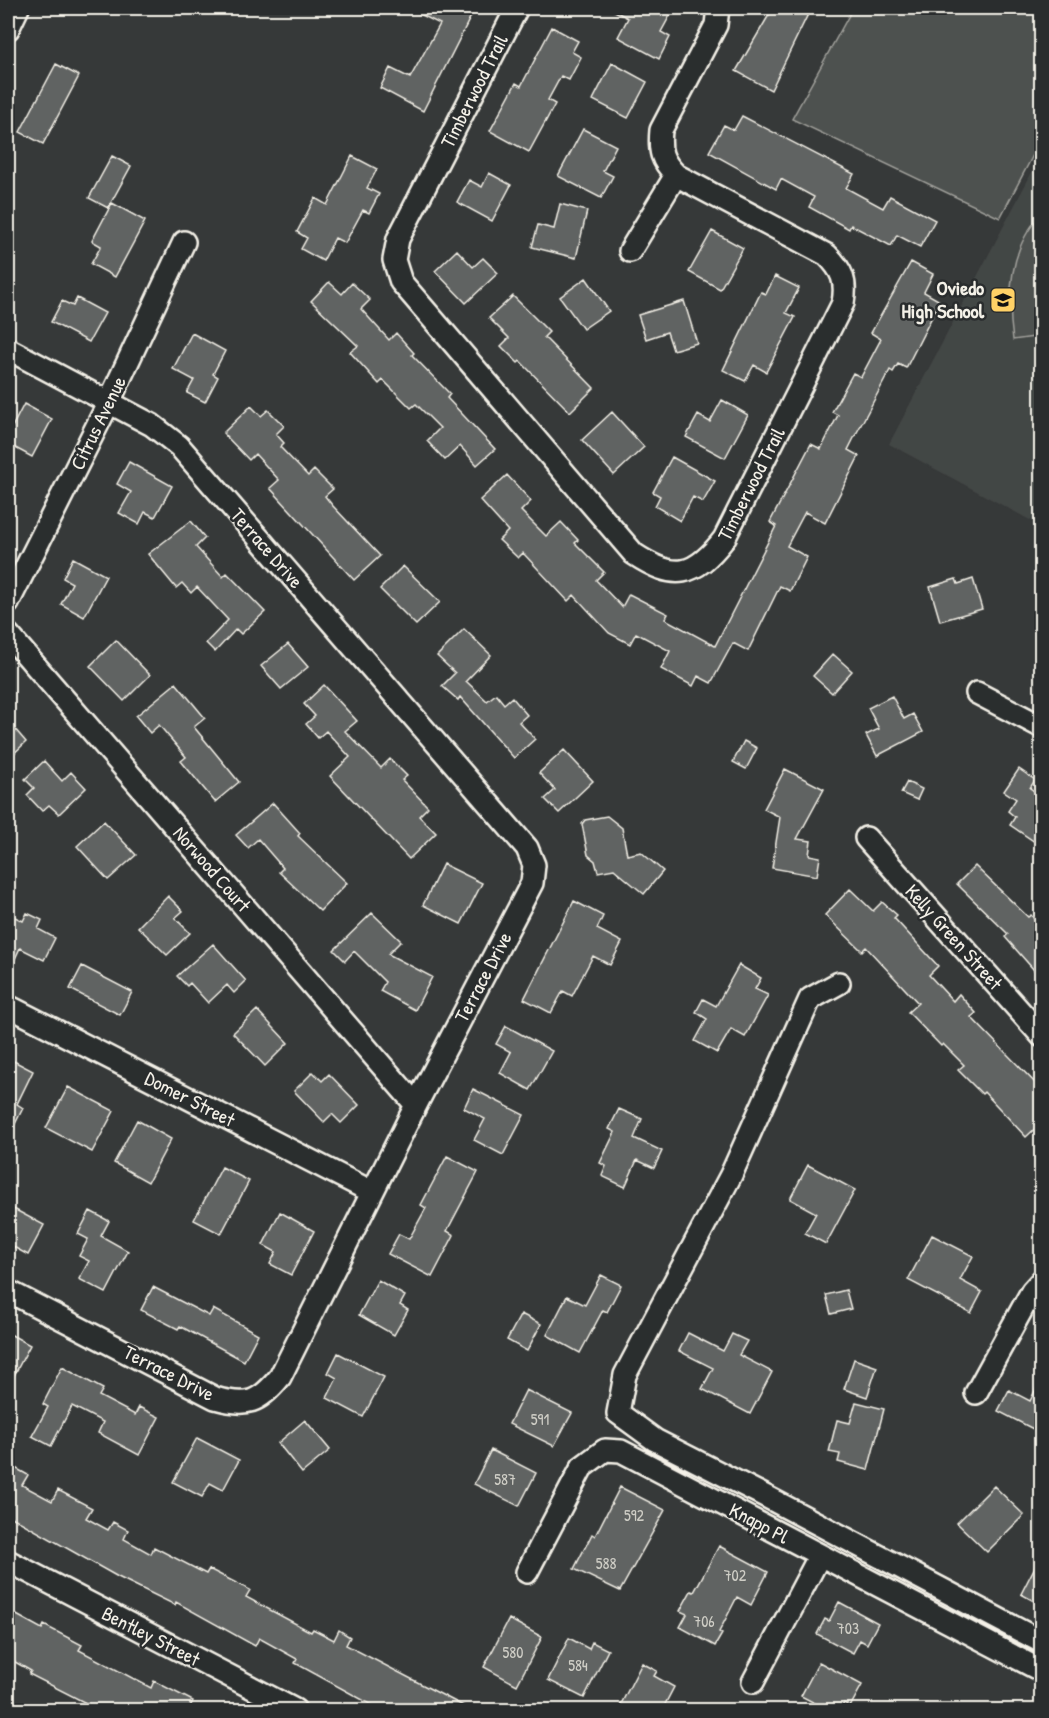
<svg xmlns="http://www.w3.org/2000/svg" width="1049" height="1718" font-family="'Patrick Hand',sans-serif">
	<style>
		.built { fill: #434645 }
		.green { fill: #4e514f; stroke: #a1a19c; stroke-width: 1.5 }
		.building { fill: #616362; stroke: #f4f1e8; stroke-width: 1.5 }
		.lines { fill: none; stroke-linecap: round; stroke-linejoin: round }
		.minor-casing { stroke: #f4f1e8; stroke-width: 26 }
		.minor { stroke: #2a2d2e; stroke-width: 21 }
		.labels { text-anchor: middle; stroke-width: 5; stroke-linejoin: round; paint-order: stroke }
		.number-label { font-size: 16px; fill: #cfcec6 }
		.street-label { font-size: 20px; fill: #f4f1e8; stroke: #2a2d2e }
		.poi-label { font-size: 20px; font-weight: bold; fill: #f4f1e8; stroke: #2a2d2e; text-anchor: end }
	</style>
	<rect width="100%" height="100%" fill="#363939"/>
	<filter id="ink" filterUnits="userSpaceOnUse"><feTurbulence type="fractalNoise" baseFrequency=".0167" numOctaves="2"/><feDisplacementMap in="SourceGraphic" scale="12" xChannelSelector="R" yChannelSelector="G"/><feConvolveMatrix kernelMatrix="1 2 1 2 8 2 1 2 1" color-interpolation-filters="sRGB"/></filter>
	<g filter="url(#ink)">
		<path class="built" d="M1041 155V526L889 444Z"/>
		<path class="green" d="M853 8H1041V140L1000 218 792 119Z
			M1041 215V336L1013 340C1007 298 1009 247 1041 215Z"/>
		<path class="building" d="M408 8H461L472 14 423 111 380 88 390 68 410 78 440 24Z
			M609 8H674L661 32 670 37 659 59 618 37 628 18Z
			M773 8H811L771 90 736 71Z
			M552 27 578 41 572 52 581 57 569 80 561 76 548 100 555 104 529 152 490 131 516 83 521 86Z
			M612 63 647 82 628 118 593 100Z
			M56 64 79 76 43 144 20 132Z
			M742 116 854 174 846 188 883 208 890 196 935 220 920 247 897 235 891 246 851 225 849 229 809 207 814 197 781 179 776 189 709 152 724 125 734 130Z
			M583 129 616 146 603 171 613 176 601 198 558 176Z
			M112 156 131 166 108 208 89 198Z
			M352 156 377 169 367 188 379 194 369 213 363 210 345 243 335 238 323 261 301 249 307 238 297 232 315 198 327 205Z
			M489 173 511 185 492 221 457 202 469 180 482 187Z
			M112 203 145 221 115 277 91 264 101 246 92 241Z
			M560 204 587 211 576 258 532 247 538 225 554 229Z
			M712 231 743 248 720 289 689 272Z
			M457 250 473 267 483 258 498 273 466 303 435 271Z
			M911 262 933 274 924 292 940 301 906 368 898 364 893 372 890 370 854 438 848 450 859 456 825 523 805 512 787 546 807 557 790 591 780 586 748 651 733 643 711 683 698 676 693 686 661 669 670 651 636 633 630 644 609 633 574 595 568 601 523 553 518 558 499 540 508 531 480 500 507 475 531 501 521 511 546 536 561 522 578 540 575 543 604 572 596 580 622 607 629 594 668 614 665 619 715 646 776 526 770 522 811 444 821 449 838 415 832 412 853 373 861 377 881 339 871 333Z
			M775 276 799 288 786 313 795 317 766 372 754 365 745 381 723 370 761 292 766 294Z
			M586 278 609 311 583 329 560 297Z
			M329 282 342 294 352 283 370 300 361 309 389 340 396 333 414 353 412 355 450 394 447 398 495 449 477 465 460 446 445 460 427 441 440 428 416 404 411 408 383 380 379 384 350 352 358 346 311 301Z
			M513 296 549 332 544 337 594 388 570 412 520 361 518 363 501 346 509 338 489 318Z
			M77 298 105 313 89 342 51 322 62 301 73 306Z
			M684 301 697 343 673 350 667 332 646 339 638 315Z
			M192 333 225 351 213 374 218 377 205 402 187 393 194 380 173 369Z
			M722 400 748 415 725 458 686 437 698 415 710 422Z
			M24 404 52 419 32 457 8 444V435Z
			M251 406 261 416 268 410 284 426 276 434 284 443 280 447 308 476 314 470 333 489 325 496 332 505 380 556 354 580 270 488 279 480 255 454 249 460 223 433Z
			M612 412 644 447 614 475 582 440Z
			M672 457 715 481 703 502 693 497 680 521 655 506 660 496 653 492Z
			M129 462 172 486 155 517 145 512 139 524 119 513 131 492 117 484Z
			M191 521 205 538 196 547 223 577 227 573 265 612 241 634 236 629 215 652 206 643 228 620 197 587 191 593 182 583 176 588 148 554Z
			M73 558 106 576 84 617 61 604 72 583 63 578Z
			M403 566 440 602 416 625 380 589Z
			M956 579 958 584 973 579 982 609 940 621 930 587Z
			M464 629 491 655 466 681 487 701 496 694 504 704 512 697 527 715 519 722 535 739 514 758 460 697 458 700 442 686 455 673 437 656Z
			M116 640 150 675 124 701 90 666Z
			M288 644 308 667 281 689 261 666Z
			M833 654 852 671 832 693 813 676Z
			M176 683 205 718 194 727 239 782 215 802 181 761 186 757 159 725 150 733 136 716Z
			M324 685 357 721 345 731 381 768 390 759 407 776 402 780 428 807 419 816 436 833 409 859 330 776 350 757 326 731 318 738 306 724 315 716 304 704Z
			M892 696 904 719 913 714 923 732 877 756 866 735 879 729 868 708Z
			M8 721 26 742 8 759Z
			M744 741 757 748 746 769 733 762Z
			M564 750 593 781 559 813 545 799 555 790 539 773Z
			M44 761 62 781 71 772 86 788 59 814 49 805 42 811 27 795 34 788 25 779Z
			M785 769 824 789 797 839 811 841 809 855 820 857 817 876 772 868 780 817 764 809Z
			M1019 769 1035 780 1030 788 1041 796V846L1010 825 1015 817 1008 811 1016 799 1004 791Z
			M907 782 922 789 917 800 901 793Z
			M273 803 300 833 298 836 347 883 320 911 279 872 283 868 258 839 248 848 236 835Z
			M607 816 622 828 627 855 641 852 663 871 644 894 614 869 598 872 595 861 588 855 582 824 585 820Z
			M104 821 136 855 108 880 77 846Z
			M443 864 482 883 461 924 423 905Z
			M975 866 1028 917 1031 915 1041 927V978L1005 937 1008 934 957 884Z
			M850 889 873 911 882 902 897 915 894 918 938 966 929 975 953 1001 959 994 976 1013 971 1017 1041 1089V1123L1026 1137 984 1092 982 1094 958 1070 964 1065 943 1044 941 1046 908 1012 918 1003 866 947 862 951 825 915Z
			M168 896 183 911 175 918 190 933 167 955 138 927Z
			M574 901 603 916 597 929 622 942 610 965 593 956 572 996 563 991 551 1013 524 999Z
			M27 913 42 920 38 929 55 938 44 960 20 948 8 974V928L13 916 23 921Z
			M372 913 401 941 388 954 432 977 415 1010 380 991 385 982 354 951 345 961 334 950Z
			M213 944 246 981 234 993 227 985 208 1003 190 983 187 986 177 976Z
			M739 965 761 978 755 989 768 995 745 1037 731 1029 717 1053 695 1041 707 1019 696 1012 703 999 716 1006Z
			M82 966 132 992 120 1015 70 989Z
			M257 1010 288 1043 265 1066 233 1033Z
			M506 1026 552 1051 530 1090 500 1073 511 1052 496 1044Z
			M8 1058 33 1071 17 1104 23 1108 8 1138Z
			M313 1072 322 1081 329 1074 359 1105 341 1123 332 1114 324 1122 294 1091Z
			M68 1087 114 1111 92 1152 46 1128Z
			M473 1089 524 1115 503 1155 474 1140 485 1119 464 1108Z
			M619 1109 642 1119 634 1138 662 1151 654 1168 637 1160 625 1187 602 1176 606 1166 600 1163 615 1132 609 1129Z
			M137 1120 171 1139 148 1182 114 1163Z
			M447 1156 478 1172 447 1231 454 1235 432 1277 388 1254 399 1234 409 1239 426 1208 421 1205Z
			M808 1165 855 1190 826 1244 805 1233 816 1213 790 1199Z
			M222 1167 249 1181 221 1234 194 1220Z
			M8 1206 44 1225 28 1255 8 1244Z
			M90 1211 109 1221 101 1236 128 1251 106 1293 79 1279 89 1261 79 1256 88 1239 78 1234Z
			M280 1212 314 1231 291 1275 270 1264 276 1252 263 1245Z
			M932 1235 973 1256 960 1280 982 1292 971 1313 908 1280Z
			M601 1275 621 1285 607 1312 603 1310 580 1353 547 1335 567 1296 585 1305Z
			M378 1280 405 1296 400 1305 408 1310 394 1335 359 1315Z
			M153 1287 209 1316 213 1309 258 1334 244 1361 180 1326 178 1329 141 1310Z
			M846 1290 851 1309 831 1314 826 1295Z
			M521 1314 541 1324 527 1351 507 1340Z
			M8 1333 30 1345 8 1387Z
			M688 1333 723 1351 732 1334 747 1341 739 1355 772 1372 750 1414 702 1389 713 1368 679 1351Z
			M338 1353 384 1377 363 1417 327 1398 337 1378 328 1373Z
			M854 1359 877 1367 867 1397 844 1389Z
			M62 1367 103 1389 99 1396 135 1415 139 1407 159 1417 139 1455 98 1433 103 1422 72 1406 51 1446 32 1436 48 1407 43 1404Z
			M1041 1379V1433L998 1411 1009 1390 1030 1401Z
			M526 1390 572 1413 554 1446 509 1424Z
			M856 1402 884 1409 868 1470 838 1462 840 1454 829 1452 837 1420 850 1423Z
			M305 1420 330 1450 302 1473 278 1443Z
			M197 1438 239 1460 223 1490 210 1483 202 1497 173 1482Z
			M491 1450 536 1473 519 1506 474 1484Z
			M8 1464 28 1475 22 1485 52 1501 58 1490 92 1508 86 1518 108 1530 113 1522 128 1530 124 1539 151 1554 154 1547 206 1574 209 1569 250 1590 246 1597 311 1632 313 1629 334 1640 339 1630 350 1637 346 1645 471 1710H381L295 1663 297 1659 259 1638 255 1646 176 1602 175 1605 118 1577 8 1515Z
			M994 1486 1024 1515 987 1552 957 1523Z
			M620 1487 665 1510 620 1591 574 1569 592 1534 595 1536Z
			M719 1546 768 1572 751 1605 737 1597 719 1632 722 1634 715 1646 680 1627 687 1614 680 1611 691 1591 694 1592Z
			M1041 1555V1605L1021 1594Z
			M839 1602 878 1623 867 1644 860 1640 853 1653 817 1634 825 1619 829 1621Z
			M13 1613 42 1629 44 1625 82 1645 79 1650 151 1688 154 1681 193 1701 188 1710H87L90 1705 29 1674 31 1671 8 1658V1623Z
			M509 1619 542 1637 517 1685 484 1667Z
			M569 1638 589 1649 592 1642 608 1650 584 1698 548 1680Z
			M819 1662 862 1685 850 1707 844 1703 840 1710H828L801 1696Z
			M642 1663 657 1671 654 1676 674 1687 662 1710H618Z"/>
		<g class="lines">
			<defs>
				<path id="minor" d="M517 8 398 239 394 260 401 282 634 554C675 581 694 577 724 539L843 303C847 281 842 270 827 255L676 175C661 160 659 151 661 130L716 25 718 8
					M8 29 18 8
					M630 251 676 175
					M8 349 152 425 179 446 527 848 534 865 532 883 416 1105 280 1377C259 1403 247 1407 215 1398L8 1291
					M8 603 109 402 184 242
					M8 634 416 1105
					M977 693 1042 727
					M866 838 1042 1036
					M839 983 810 999 731 1175 625 1375 618 1413 655 1440 765 1496 1042 1642
					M8 1006 372 1192
					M976 1393 1032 1291 1042 1280
					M8 1561 295 1710
					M527 1572 582 1467 605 1450 621 1451 1042 1671
					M753 1682 820 1555"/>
			</defs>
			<use href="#minor" class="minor-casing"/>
			<use href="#minor" class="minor"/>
		</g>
	</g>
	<defs>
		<symbol id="school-square" viewBox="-11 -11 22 22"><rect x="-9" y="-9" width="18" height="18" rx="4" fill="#ffd166" stroke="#2a2d2e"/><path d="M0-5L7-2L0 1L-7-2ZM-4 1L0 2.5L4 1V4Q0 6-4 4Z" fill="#111"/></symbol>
	</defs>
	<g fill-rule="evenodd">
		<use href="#school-square" x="988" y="285" width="30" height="30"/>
	</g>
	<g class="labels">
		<g class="number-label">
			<text x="540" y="1425">591</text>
			<text x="505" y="1485">587</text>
			<text x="634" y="1521">592</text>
			<text x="606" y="1569">588</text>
			<text x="735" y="1581">702</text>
			<text x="704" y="1627">706</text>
			<text x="848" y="1634">703</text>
			<text x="513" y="1658">580</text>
			<text x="578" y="1671">584</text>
		</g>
		<g class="street-label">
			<text transform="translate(474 91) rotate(-63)" y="7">Timberwood Trail</text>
			<text transform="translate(98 423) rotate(-64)" y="7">Citrus Avenue</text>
			<text transform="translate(751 484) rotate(-63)" y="7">Timberwood Trail</text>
			<text transform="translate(267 548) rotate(49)" y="7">Terrace Drive</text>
			<text transform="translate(212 869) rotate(49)" y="7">Norwood Court</text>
			<text transform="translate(954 937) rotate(48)" y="7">Kelly Green Street</text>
			<text transform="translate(483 977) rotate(-62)" y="7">Terrace Drive</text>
			<text transform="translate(190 1099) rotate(27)" y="7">Domer Street</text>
			<text transform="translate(169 1373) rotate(27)" y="7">Terrace Drive</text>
			<text transform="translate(759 1523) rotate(28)" y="7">Knapp Pl</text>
			<text transform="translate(151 1636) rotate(27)" y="7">Bentley Street</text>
		</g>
		<g class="poi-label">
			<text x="984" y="295">Oviedo<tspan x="984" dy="23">High School</tspan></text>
		</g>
	</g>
	<rect width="1049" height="1718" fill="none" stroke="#2a2d2e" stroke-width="30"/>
	<rect x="15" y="15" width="1019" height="1688" fill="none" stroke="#f4f1e8" stroke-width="2" filter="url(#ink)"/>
</svg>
